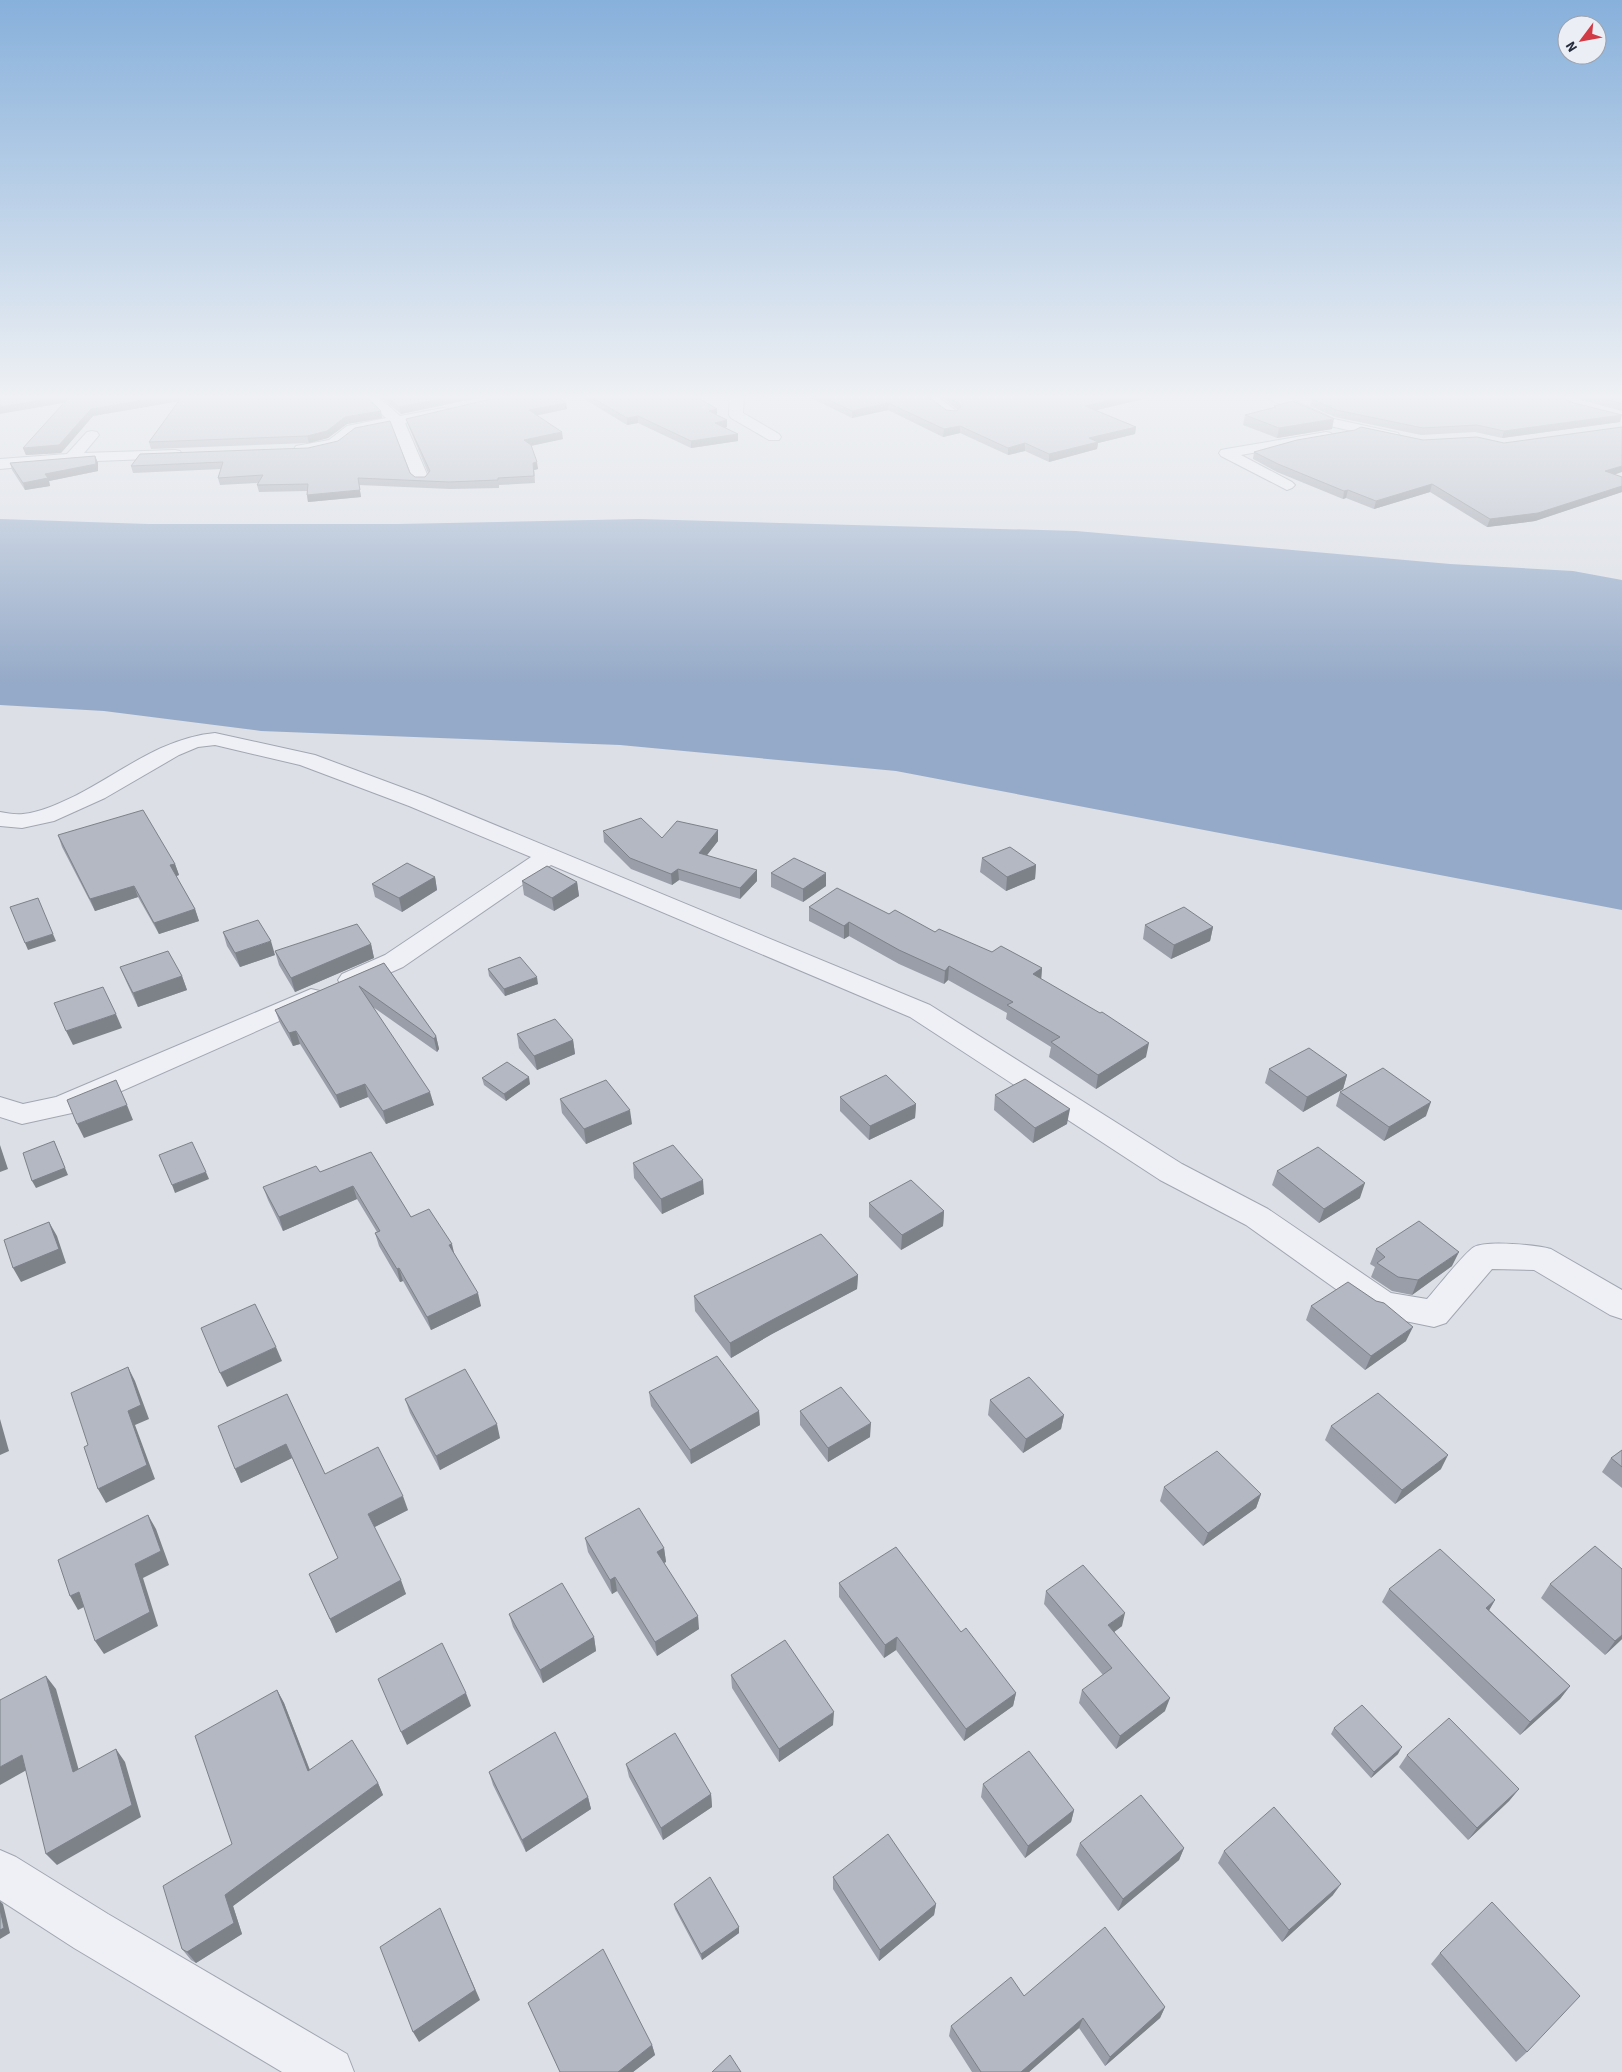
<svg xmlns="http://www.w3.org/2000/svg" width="1622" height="2072" font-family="'Source Sans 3',sans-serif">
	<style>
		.water { fill: #95aac8 }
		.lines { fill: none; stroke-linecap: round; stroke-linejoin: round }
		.street-casing { stroke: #a1a6b0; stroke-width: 2 }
		.street { fill: #eef0f5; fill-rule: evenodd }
		.wall { fill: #9a9ea8 }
		.shaded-wall { fill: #7d8188 }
		.building { fill: #b3b8c3; stroke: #7d8188 }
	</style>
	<rect width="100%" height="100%" fill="#dcdfe6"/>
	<path class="water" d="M0 519 148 524H398L639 519 1076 531 1450 564 1573 571 1622 580V910L896 771 620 745 261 731 104 711 0 705Z"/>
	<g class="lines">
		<defs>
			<path id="street" d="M360 394H375L400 416 443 408 448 409 450 412 448 415 405 423 429 479 426 482H416L413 479 392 426 357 432 339 446 329 449 301 453 296 452 294 449 296 446 329 440 347 426 386 418Z
				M730 394H744L743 413 779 434 781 437 779 440H769L731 418 729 415Z
				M919 394H934L959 413 957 416H947Z
				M1263 394H1280L1334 419 1398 433 1400 436 1398 439 1393 440 1325 425 1265 397Z
				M92 431 97 432 99 435 84 453 175 450 180 451 182 454 180 457 175 458 71 462 0 469V459L67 454 87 432Z
				M1326 432 1331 433 1333 436 1331 439 1241 455 1292 482 1295 485 1292 488 1287 490 1221 456 1219 453 1221 450 1226 449Z
				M215 733 315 755 425 796 930 1005 1182 1164 1268 1209 1391 1293 1427 1299C1436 1289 1465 1252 1474 1247 1487 1240 1537 1245 1551 1249L1622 1290V1319L1610 1315 1534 1270 1492 1269 1446 1323 1434 1327 1371 1314 1246 1225 1160 1180 910 1017 551 865 403 967 360 986 351 988 342 986 338 980 342 974 385 955 531 857 409 806 300 765 215 745 198 747 179 755 105 798 54 821 22 828 0 826V812C7 813 16 815 23 814 42 812 60 803 77 795 123 771 162 738 215 733Z
				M311 989 320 991 324 997 320 1003 72 1113 22 1124 0 1117V1097L23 1104 56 1097Z
				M0 1850 16 1857 108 1914 347 2054 354 2072H282L74 1948 0 1900Z"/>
		</defs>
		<use href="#street" class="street-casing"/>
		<use href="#street" class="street"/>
	</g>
	<path class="wall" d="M0 394H363L381 411 382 418 347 424 328 438 309 443 151 449 149 442 178 401 93 416 61 453 26 455 23 448 64 403Z
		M377 394H514L491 395 401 414Z
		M576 394H706L695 396 717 415 727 420V427L725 428 738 441 691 448 638 423 627 425Z
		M811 394H925L946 410 957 411 958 410 937 394H1165L1096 410 1136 427 1135 434 1098 443 1097 449 1049 462 1025 451 1008 455 960 433 943 437 888 410 852 418 811 398Z
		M1296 394H1552L1620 422 1502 438 1475 432 1421 435 1335 417 1310 406 1312 399Z
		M1583 394H1622V411L1581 400Z
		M566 403 567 409 537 415 563 439 531 446 538 469 534 470 535 483 499 485V488L450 489 359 485 361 497 308 502 307 495V491L259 492 257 485 258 483 220 485 218 478 221 469 133 473 131 466 140 454 410 473 415 477H425L428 473 408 425 406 419Z
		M1274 406 1332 429 1277 438 1243 425 1245 415 1274 408Z
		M1423 440 1504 443 1622 477V492L1535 521 1487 527 1430 492 1374 509 1346 498 1343 499 1277 472 1253 459 1254 452Z
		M95 456 98 463V471L49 481 50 486 25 490 12 470 10 463Z
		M718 830V841L707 855 757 881 740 899 679 880 672 885 631 869 604 842 603 831 662 838Z
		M58 835 175 864 179 875 176 876 195 909 199 921 159 934 138 897 95 911 62 847Z
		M982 858 1036 865 1035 879 1006 891 980 872Z
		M771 873 826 886 803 902 771 887Z
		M435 877 437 890 402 912 375 897 372 884Z
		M522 881 577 882 579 896 554 911 524 895Z
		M809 907 889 914 935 932 992 952 1042 968 1041 979 1146 1057 1096 1089 1049 1057 1051 1047 1006 1019 1007 1013 948 980 944 984 899 964 849 936 844 939 809 921Z
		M1145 925 1213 927 1210 941 1171 959 1143 939Z
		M223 932 275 955 240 967 227 946Z
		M371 944 374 958 295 992 279 965 275 951Z
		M384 963 436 1036 439 1049 437 1052 373 1007 434 1105 386 1124 368 1097 340 1108 300 1044 293 1046 280 1023 275 1010Z
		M120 967 182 976 187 990 138 1007 126 981Z
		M488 969 538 984 505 996 489 976Z
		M517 1034 573 1040 575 1054 537 1070 519 1048Z
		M1269 1069 1347 1075 1343 1089 1303 1112 1265 1083Z
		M482 1078 530 1084 506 1101 484 1085Z
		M1340 1092 1426 1116 1384 1141 1336 1106Z
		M995 1095 1067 1124 1033 1143 994 1110Z
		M840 1097 916 1104 915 1118 869 1140 840 1111Z
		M560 1099 632 1124 586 1144 562 1113Z
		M371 1152 411 1217 454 1254 481 1306 431 1330 403 1281 400 1282 379 1246 375 1233 377 1232 357 1199 283 1231 268 1200 263 1187 320 1172Z
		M633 1163 704 1194 662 1214 634 1178Z
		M1277 1171 1360 1198 1319 1223 1272 1185Z
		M869 1203 944 1211 943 1226 901 1250 869 1217Z
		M1376 1249 1452 1266 1412 1295 1392 1291 1371 1277 1375 1267 1370 1264Z
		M858 1275 857 1289 772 1334 731 1358 695 1311 694 1296Z
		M1376 1301 1406 1341 1365 1370 1306 1320 1311 1306Z
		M649 1392 759 1411 760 1425 691 1464 651 1406Z
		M287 1394 325 1474 408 1510 374 1527 406 1594 336 1633 309 1574 338 1558 292 1458 241 1483 235 1469Z
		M405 1399 500 1438 440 1470 410 1413Z
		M990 1400 1064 1415 1061 1429 1023 1453 988 1415Z
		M800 1411 870 1437 828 1462 800 1425Z
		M1331 1426 1441 1469 1395 1504 1325 1440Z
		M1622 1450V1488L1602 1472 1611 1458Z
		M1164 1487 1261 1494 1256 1508 1203 1546 1160 1501Z
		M585 1538 664 1548 666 1562 664 1563 699 1629 657 1656 617 1591 612 1594 588 1552Z
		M839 1583 961 1632 1016 1693 1013 1706 964 1741 896 1650 884 1658 839 1597Z
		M1550 1584 1622 1639 1605 1655 1541 1598Z
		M1389 1589 1495 1600 1489 1610 1570 1686 1560 1699 1520 1735 1382 1602Z
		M1046 1591 1122 1626 1114 1632 1165 1711 1116 1749 1079 1703 1082 1690 1103 1675 1044 1604Z
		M509 1614 594 1637 596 1651 543 1683 513 1627Z
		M731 1675 833 1725 779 1762 732 1688Z
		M277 1690 284 1703 310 1770 378 1783 383 1795 233 1906 242 1934 196 1963 191 1960 182 1949 232 1844Z
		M1334 1728 1398 1754 1371 1778 1331 1734Z
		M1407 1755 1519 1789 1509 1801 1468 1840 1399 1767Z
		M626 1764 711 1794 712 1807 663 1840 629 1777Z
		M489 1772 588 1797 591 1809 526 1852 493 1785Z
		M983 1784 1074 1810 1071 1822 1025 1858 981 1797Z
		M1080 1843 1184 1848 1179 1860 1118 1911 1076 1855Z
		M1224 1851 1333 1895 1282 1942 1218 1863Z
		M833 1877 936 1904 934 1915 879 1961 833 1889Z
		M674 1904 739 1933 702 1960 675 1909Z
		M1440 1953 1527 2052 1516 2062 1431 1964Z
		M1024 1996 1165 2007 1160 2018 1105 2066 1079 2028 1029 2072H972L949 2036 951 2026Z
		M528 2003 652 2045 655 2055 633 2072H560Z"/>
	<path class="shaded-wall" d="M180 394H184L186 400 93 416 61 453 26 455 23 448 91 409Z
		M465 394H514L491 395 401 414 399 407Z
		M687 394H706L687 397Z
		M1137 394H1165L1084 413 1085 406Z
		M71 395 74 401 0 414V407Z
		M566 403 567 409 530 417 529 410Z
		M888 403V410L852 418V411Z
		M717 409V416L709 411Z
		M381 411 382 418 347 424 328 438 309 443 307 436 345 417Z
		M1622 415 1620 422 1502 438 1504 431Z
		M638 416V423L627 425V418Z
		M1334 419 1332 429 1277 438 1279 428Z
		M727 420V427L715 430V423Z
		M960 426V433L943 437 944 429Z
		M1136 427 1135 434 1098 443 1097 449 1049 462V454L1089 438Z
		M562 432 563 439 525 447 524 440Z
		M738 434V441L691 448V441Z
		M1025 443V451L1008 455V448Z
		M95 456 98 463V471L49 481 50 486 25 490 23 483 45 474Z
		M537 462 538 469 534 470 535 483 533 463Z
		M1622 466V472L1602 479 1605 471Z
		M358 478 361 497 308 502 307 495Z
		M1432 484 1430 492 1374 509 1376 501Z
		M1622 486V492L1535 521 1487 527 1490 519Z
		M1348 490 1346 498 1343 499 1344 491Z
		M718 830V841L700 864 699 853Z
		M175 864 179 875 174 877 170 865Z
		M1036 865 1035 879 1006 891 1007 877Z
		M678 869 679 880 672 885 671 874Z
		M757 870V881L740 899V888Z
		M826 873V886L803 902V889Z
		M435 877 437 890 402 912 399 898Z
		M577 882 579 896 554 911 552 898Z
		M134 886 138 897 95 911 90 899Z
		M195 909 199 921 159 934 154 923Z
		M849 922V936L844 939V926Z
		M1213 927 1210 941 1171 959 1174 945Z
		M53 934 56 941 28 950 25 943Z
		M271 941 275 955 240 967 235 953Z
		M371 944 374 958 295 992 291 978Z
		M949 966 948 980 944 984 945 971Z
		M1042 968 1041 981 1033 974Z
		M182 976 187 990 138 1007 133 993Z
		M537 977 538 984 505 996 504 989Z
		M116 1014 122 1028 73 1045 66 1031Z
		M296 1031 300 1044 293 1046 289 1033Z
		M436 1036 439 1049 437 1052 434 1039Z
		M573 1040 575 1054 537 1070 534 1056Z
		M1149 1043 1146 1057 1096 1089 1098 1075Z
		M1347 1075 1343 1089 1303 1112 1307 1097Z
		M529 1077 530 1084 506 1101 504 1094Z
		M365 1084 368 1097 340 1108 336 1095Z
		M430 1092 434 1105 386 1124 383 1111Z
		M1431 1102 1426 1116 1384 1141 1389 1127Z
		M916 1104 915 1118 869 1140 870 1126Z
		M127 1105 133 1120 84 1138 77 1124Z
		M1070 1109 1067 1124 1033 1143 1035 1128Z
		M630 1110 632 1124 586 1144 584 1129Z
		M54 1141 68 1175 36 1188 32 1181Z
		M0 1145 8 1169 0 1172Z
		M206 1172 209 1179 175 1193 172 1185Z
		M703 1180 704 1194 662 1214 661 1199Z
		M1365 1183 1360 1198 1319 1223 1324 1209Z
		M353 1186 357 1199 283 1231 279 1217Z
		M944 1211 943 1226 901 1250 902 1235Z
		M49 1222 57 1236 66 1263 21 1282 13 1268Z
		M452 1244 455 1257 449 1245Z
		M1459 1252 1452 1266 1412 1295 1418 1280Z
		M399 1268 403 1281 400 1282 397 1269Z
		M858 1275 857 1289 772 1334 731 1358 730 1343 772 1320Z
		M478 1293 481 1306 431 1330 427 1317Z
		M1413 1327 1406 1341 1365 1370 1371 1356Z
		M276 1347 282 1361 227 1387 220 1373Z
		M128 1367 135 1381 149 1419 135 1425 155 1479 106 1503 98 1489 128 1411Z
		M759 1411 760 1425 691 1464 690 1450Z
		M1064 1415 1061 1429 1023 1453 1026 1439Z
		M0 1419 9 1451 0 1455Z
		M871 1423 870 1437 828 1462V1448Z
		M497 1424 500 1438 440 1470 436 1456Z
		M286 1444 292 1458 241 1483 235 1469Z
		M1448 1455 1441 1469 1395 1504 1402 1490Z
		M1261 1494 1256 1508 1203 1546 1208 1533Z
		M403 1496 408 1510 373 1528 368 1514Z
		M148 1515 156 1529 169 1565 143 1578 158 1626 104 1654 95 1641 135 1564Z
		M664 1548 666 1562 659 1565 657 1552Z
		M615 1577 617 1591 612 1594 610 1580Z
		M401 1580 406 1594 336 1633 330 1619Z
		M79 1592 88 1605 78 1610 70 1596Z
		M1495 1600 1487 1614 1486 1608Z
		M1125 1613 1122 1626 1105 1639 1108 1625Z
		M698 1616 699 1629 657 1656 655 1642Z
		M1622 1635V1639L1605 1655 1615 1641Z
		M594 1637 596 1651 543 1683 540 1670Z
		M897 1637 896 1650 884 1658 885 1645Z
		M46 1676 56 1689 83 1785 73 1772Z
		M1570 1686 1560 1699 1520 1735 1530 1722Z
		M277 1690 284 1703 315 1784 308 1771Z
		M466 1693 471 1706 407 1745 401 1732Z
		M1016 1693 1013 1706 964 1741 966 1729Z
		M1170 1698 1165 1711 1116 1749 1120 1736Z
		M834 1712 833 1725 779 1762V1749Z
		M1402 1747 1398 1754 1371 1778 1374 1772Z
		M116 1749 125 1762 141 1817 57 1865 46 1854Z
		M22 1755 32 1767 0 1785V1767Z
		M378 1783 383 1795 233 1906 242 1934 196 1963 187 1952 225 1895Z
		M1519 1789 1509 1801 1468 1840 1477 1828Z
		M711 1794 712 1807 663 1840 661 1828Z
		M588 1797 591 1809 526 1852 522 1840Z
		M1074 1810 1071 1822 1025 1858 1028 1846Z
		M1184 1848 1179 1860 1118 1911 1123 1899Z
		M1341 1884 1333 1895 1282 1942 1289 1930Z
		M0 1901 3 1904 10 1933 0 1939Z
		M936 1904 934 1915 879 1961 880 1950Z
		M445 1920 480 2000 419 2042 413 2032Z
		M739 1927V1933L702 1960 701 1954Z
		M1165 2007 1160 2018 1105 2066 1110 2057Z
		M1083 2018 1079 2028 1029 2072H1021Z
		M652 2045 655 2055 633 2072H618Z"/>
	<path class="building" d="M0 394H180L91 409 59 445 23 448 71 395 0 407Z
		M184 394H363L381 411 345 417 327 431 307 436 149 442Z
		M384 394H465L399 407Z
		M537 394H552L566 403 529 410 562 432 524 440 531 445 537 462 533 463 534 476 498 478V480L449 482 358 478 360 490 307 495 308 484 257 485 263 475 218 478 223 462 131 466 140 454 308 448 338 441 355 428 390 421 410 473 415 477H425L430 471 406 419 491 399Z
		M586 394H692L717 409 709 411 727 420 715 423 738 434 691 441 638 416 627 418Z
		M816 394H925L946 410 957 411 961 406 946 394H1137L1085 406 1136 427 1089 438 1098 442 1049 454 1025 443 1008 448 960 426 944 429 888 403 852 411Z
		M1317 394H1552L1574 403 1622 415 1504 431 1477 425 1423 428 1336 410 1312 399 1323 396Z
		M1587 394H1622V404Z
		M1293 401 1334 419 1279 428 1245 415 1276 407 1274 406Z
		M1361 427 1423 440 1477 437 1504 443 1622 427V466L1605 471 1622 477V486L1538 513 1490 519 1432 484 1376 501 1348 490 1344 491 1278 464 1254 452 1297 440 1355 430Z
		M95 456 96 464 45 474 48 478 23 483 10 463Z
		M143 810 175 864 170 865 195 909 154 923 134 886 90 899 58 835Z
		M641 818 662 838 677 821 718 830 699 853 757 870 740 888 678 869 671 874 630 858 603 831Z
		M1010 847 1036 865 1007 877 982 858Z
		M794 858 826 873 803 889 771 873Z
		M407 863 435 877 399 898 372 884Z
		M547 866 577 882 552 898 522 881Z
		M837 888 889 914 895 910 935 932 939 929 992 952 1001 946 1042 968 1033 974 1100 1013 1102 1012 1149 1043 1098 1075 1051 1042 1060 1037 1007 1005 1013 1002 949 966 945 971 899 950 849 922 844 926 809 907Z
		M38 898 53 934 25 943 10 907Z
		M1184 907 1213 927 1174 945 1145 925Z
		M258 920 271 941 235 953 223 932Z
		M357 924 371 944 291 978 275 951Z
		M168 951 182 976 133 993 120 967Z
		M520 957 537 977 504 989 488 969Z
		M384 963 436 1036 434 1039 359 986 430 1092 383 1111 365 1084 336 1095 296 1031 289 1033 275 1010Z
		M103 987 116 1014 66 1031 54 1003Z
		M555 1019 573 1040 534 1056 517 1034Z
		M1309 1048 1347 1075 1307 1097 1269 1069Z
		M507 1062 529 1077 504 1094 482 1078Z
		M1383 1068 1431 1102 1389 1127 1340 1092Z
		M886 1075 916 1104 870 1126 840 1097Z
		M1025 1079 1070 1109 1035 1128 995 1095Z
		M116 1080 127 1105 77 1124 67 1100Z
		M606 1080 630 1110 584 1129 560 1099Z
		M54 1141 65 1168 32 1181 23 1153Z
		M192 1142 206 1172 172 1185 159 1155Z
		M673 1145 703 1180 661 1199 633 1163Z
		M1318 1147 1365 1183 1324 1209 1277 1171Z
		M371 1152 411 1217 429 1209 452 1244 449 1245 478 1293 427 1317 399 1268 397 1269 375 1233 380 1231 353 1186 279 1217 263 1187 316 1166 320 1172Z
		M911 1180 944 1211 902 1235 869 1203Z
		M1419 1221 1459 1252 1418 1280 1398 1277 1377 1263 1385 1257 1376 1249Z
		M49 1222 59 1249 13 1268 4 1240Z
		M821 1234 858 1275 772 1320 730 1343 694 1296Z
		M1348 1282 1376 1301 1384 1303 1413 1327 1371 1356 1311 1306Z
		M255 1304 276 1347 220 1373 201 1328Z
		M717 1356 759 1411 690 1450 649 1392Z
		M128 1367 141 1405 128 1411 147 1465 98 1489 84 1447 88 1445 71 1393Z
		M465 1369 497 1424 436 1456 405 1399Z
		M1029 1377 1064 1415 1026 1439 990 1400Z
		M841 1387 871 1423 828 1448 800 1411Z
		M1378 1393 1448 1455 1402 1490 1331 1426Z
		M287 1394 325 1474 378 1447 403 1496 368 1514 401 1580 330 1619 309 1574 338 1558 286 1444 235 1469 218 1426Z
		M1622 1450V1467L1611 1458Z
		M1217 1451 1261 1494 1208 1533 1164 1487Z
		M639 1508 664 1548 657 1552 698 1616 655 1642 615 1577 610 1580 585 1538Z
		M148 1515 161 1551 135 1564 150 1612 95 1641 79 1592 70 1596 58 1560Z
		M1595 1546 1622 1569V1635L1615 1641 1550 1584Z
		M896 1547 961 1632 966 1628 1016 1693 966 1729 897 1637 885 1645 839 1583Z
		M1440 1549 1495 1600 1486 1608 1570 1686 1530 1722 1389 1589Z
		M1083 1565 1125 1613 1108 1625 1170 1698 1120 1736 1082 1690 1112 1668 1046 1591Z
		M562 1583 594 1637 540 1670 509 1614Z
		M785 1640 834 1712 779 1749 731 1675Z
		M442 1643 466 1693 401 1732 378 1679Z
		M46 1676 73 1772 116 1749 132 1805 46 1854 22 1755 0 1767V1700Z
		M277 1690 308 1771 352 1740 378 1783 225 1895 234 1923 187 1952 182 1949 163 1886 232 1844 195 1736Z
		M1362 1705 1402 1747 1374 1772 1334 1728Z
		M1449 1718 1519 1789 1477 1828 1407 1755Z
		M555 1732 588 1797 522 1840 489 1772Z
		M675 1733 711 1794 661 1828 626 1764Z
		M1029 1751 1074 1810 1028 1846 983 1784Z
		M1141 1795 1184 1848 1123 1899 1080 1843Z
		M1274 1807 1341 1884 1289 1930 1224 1851Z
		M888 1834 936 1904 880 1950 833 1877Z
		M710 1877 739 1927 701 1954 674 1904Z
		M1492 1902 1580 1996 1527 2052 1440 1953Z
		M440 1908 475 1990 413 2032 380 1947Z
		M0 1909 4 1928 0 1930Z
		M1105 1927 1165 2007 1110 2057 1083 2018 1021 2072H981L951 2026 1011 1977 1024 1996Z
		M603 1949 652 2045 618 2072H560L528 2003Z
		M730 2055 741 2072H712Z"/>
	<linearGradient id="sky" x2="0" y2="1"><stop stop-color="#87b0db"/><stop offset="0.58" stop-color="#eff1f4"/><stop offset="1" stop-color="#eff1f4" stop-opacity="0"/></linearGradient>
	<rect width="1622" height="684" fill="url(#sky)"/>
	<g transform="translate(1582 40) rotate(238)"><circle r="24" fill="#ebeef4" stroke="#9ca0ab"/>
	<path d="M0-4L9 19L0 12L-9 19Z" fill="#d13b46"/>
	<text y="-8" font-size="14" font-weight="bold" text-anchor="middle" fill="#252c3d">N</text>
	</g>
</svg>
